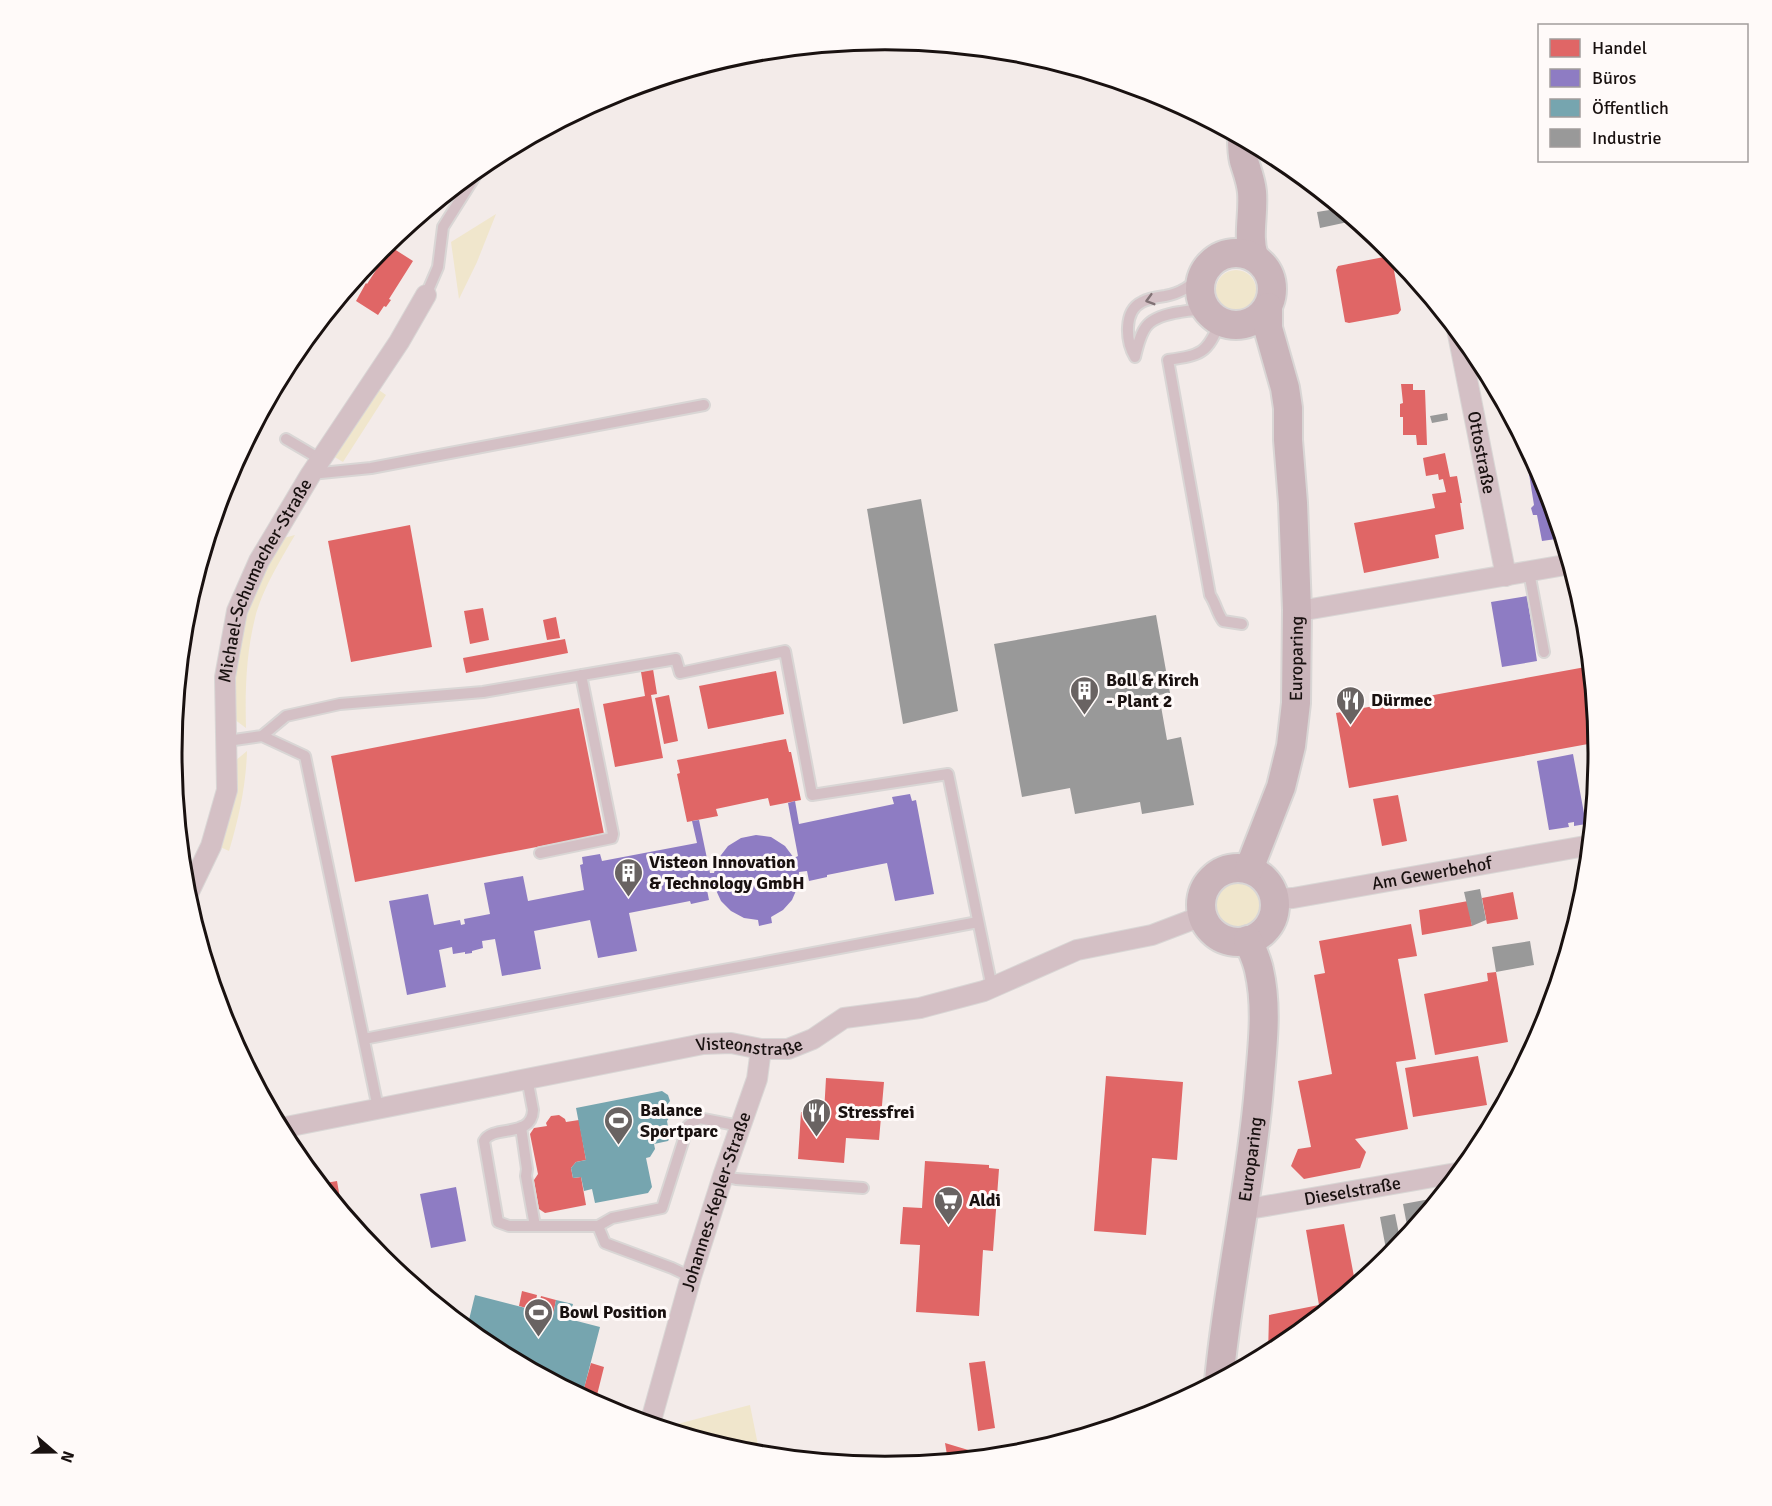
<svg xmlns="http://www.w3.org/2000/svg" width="1772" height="1506" font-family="Signika,sans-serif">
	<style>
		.built { fill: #f3ebe9 }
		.green { fill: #f0e6cc }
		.shops { fill: #e06666 }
		.offices { fill: #8e7cc3 }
		.public { fill: #76a5af }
		.industry { fill: #999 }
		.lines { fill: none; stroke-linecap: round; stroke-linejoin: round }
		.lane-casing { stroke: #d9d6d5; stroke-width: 14 }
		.street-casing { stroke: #d9d6d5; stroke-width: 22 }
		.secondary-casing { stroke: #d9d6d5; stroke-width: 32 }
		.lane { stroke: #d4c0c5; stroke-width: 10 }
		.street { stroke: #d4c0c5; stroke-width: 20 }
		.secondary { stroke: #cab4ba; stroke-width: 28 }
		.oneway { stroke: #807174 }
		.labels { text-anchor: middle; stroke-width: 6; stroke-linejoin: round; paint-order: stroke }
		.street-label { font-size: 18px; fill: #191110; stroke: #fffaf9 }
		.poi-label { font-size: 18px; font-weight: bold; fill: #191110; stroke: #fffaf9; text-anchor: start }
		.rim { fill: none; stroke: #191110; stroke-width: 3 }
	</style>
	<rect width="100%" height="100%" fill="#fefbfa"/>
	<path class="built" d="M174 753a712 712 0 1 1 1424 0a712 712 0 1 1-1424 0Z"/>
	<path class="green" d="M496 214 477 262 459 299 451 242Z
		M1216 290a20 20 0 1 1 40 0a20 20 0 1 1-40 0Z
		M376 388 386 395 343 462 333 456Z
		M295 535C281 559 262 590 255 618 246 654 245 691 246 728L234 719 233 681 240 630 262 571 280 539Z
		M247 751C246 785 239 818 229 851L218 846 235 761Z
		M1213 905a24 24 0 1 1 48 0a24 24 0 1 1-48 0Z
		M750 1405 760 1455 746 1453 662 1428Z"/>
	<path class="shops" d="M391 247 413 261 389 299 391 300 386 307 384 306 378 315 356 301 366 283 367 284Z
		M1389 256 1392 259 1401 310 1398 314 1349 323 1345 322 1336 270 1338 266Z
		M1401 384H1413V390H1425L1427 445H1417L1416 435H1403V417H1400V404L1403 403Z
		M1445 453 1450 477 1457 476 1462 503H1460L1464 529 1435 535 1439 558 1364 573 1354 523 1435 508 1432 494 1446 492 1443 479 1439 480 1438 474 1426 476 1423 458Z
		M410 525 432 647 351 662 328 541Z
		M483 608 489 640 470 644 464 611Z
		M556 617 560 638 547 640 543 620Z
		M565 639 568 653 466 673 463 658Z
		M1591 666 1599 742 1349 788 1336 713Z
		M653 669 657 694 651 695 663 758 615 767 603 704 645 696 641 672Z
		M776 671 784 714 708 729 699 686Z
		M669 695 678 741 664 744 655 698Z
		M579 708 604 834 355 882 331 756Z
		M786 739 789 752H791L801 800 770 806 768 798 716 809 718 816 687 822 677 774 680 773 677 760Z
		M1398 795 1407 841 1382 846 1373 799Z
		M1513 892 1518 919 1487 924 1482 898Z
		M1468 901 1472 926 1422 935 1419 910Z
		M1411 924 1417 956 1398 959 1416 1059 1396 1062 1408 1129 1355 1139 1366 1152 1360 1168 1304 1179 1291 1166 1298 1149 1311 1147 1298 1081 1332 1074 1314 975 1325 973 1319 941Z
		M1496 972 1508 1042 1435 1055 1424 994 1488 981 1487 973Z
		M1478 1056 1487 1105 1413 1117 1405 1068Z
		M1106 1076 1183 1082 1177 1160 1152 1158 1146 1235 1094 1231Z
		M826 1078 884 1082 879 1140 846 1138 844 1163 798 1159 801 1112 824 1113Z
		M559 1115 565 1119 566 1122 579 1120 586 1160 576 1162 571 1168 573 1178 581 1177 586 1205 545 1213 539 1209 534 1180 538 1174 530 1134 534 1128 547 1126 546 1123 551 1116Z
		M925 1161 989 1165V1168L999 1169 993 1251 983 1250 979 1316 916 1312 920 1245 900 1244 903 1207 922 1208Z
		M337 1181 342 1210 320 1184Z
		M1344 1224 1356 1287 1282 1347 1268 1355 1269 1315 1319 1305 1306 1230Z
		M522 1291 537 1295 534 1310 519 1306Z
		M541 1296 556 1300 553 1315 538 1310Z
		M985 1361 995 1428 978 1431 969 1363Z
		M591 1363 604 1367 596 1399 582 1395Z
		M945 1443 975 1452 1008 1447 1009 1455 948 1461Z
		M918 1458 919 1464 894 1466V1463Z"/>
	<path class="offices" d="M1538 466 1546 480 1563 538 1542 541 1537 515H1533L1531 508 1534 505 1528 468Z
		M1527 596 1537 661 1502 667 1491 602Z
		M1573 754 1586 824 1574 826V822L1568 823 1569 827 1549 830 1537 761Z
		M910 794 912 801 916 800 934 894 895 901 887 863 827 875V877L809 881 807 871 799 872 798 886 792 900 783 910 771 917 772 923 759 926 758 920 744 918 731 911 721 901 715 888 707 890 709 900 691 904 690 901 629 913 637 951 598 958 590 920 534 931 541 969 502 976 495 939 482 941 483 948 472 951V953L465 954V952L453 954 452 947 439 950 446 987 407 995 389 901 428 894 434 925 460 920 461 925 465 924 464 919 490 914 484 883 523 876 528 901 584 890 580 865 583 864 582 857 600 854 602 861 697 843 692 821 699 820 710 873H714L718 859 728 846 741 838 756 835 771 837 785 846 794 858 798 856 788 803 795 801 799 824 894 804 892 797Z
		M456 1187 466 1241 431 1248 420 1194Z"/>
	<path class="public" d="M662 1091 668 1095 670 1101 667 1105 669 1118 667 1121 670 1138 668 1141 654 1144 655 1149 650 1157 646 1158 652 1187 648 1193 595 1203 592 1189 584 1191 581 1177 573 1178 571 1168 576 1162 586 1160 576 1108Z
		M475 1295 553 1315 556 1300 573 1304 569 1319 600 1327 582 1396 489 1346 467 1328Z"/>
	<path class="industry" d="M1342 208 1346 211 1348 222 1320 228 1317 212Z
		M1447 413 1448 420 1432 423 1430 416Z
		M921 499 958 711 903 724 867 509Z
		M1156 615 1170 693 1159 695 1167 740 1181 737 1194 805 1142 814 1140 802 1075 814 1070 788 1022 797 994 644Z
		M1480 889 1486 920 1472 926 1464 892Z
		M1530 941 1534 965 1496 972 1492 947Z
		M1441 1197 1409 1236 1403 1204Z
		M1395 1214 1401 1244 1400 1247 1388 1260 1380 1217Z"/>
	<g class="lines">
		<defs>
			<path id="lane" d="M426 295 438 267 443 227 482 165
				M1220 322C1207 354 1201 355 1168 360L1210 595C1216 604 1217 613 1223 621L1242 624
				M1135 357C1126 342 1123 311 1142 302 1149 298 1158 297 1165 296 1181 293 1191 286 1202 275
				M1135 357C1142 326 1147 317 1180 312 1190 310 1198 309 1208 312
				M286 439 320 459
				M311 474 371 468 704 405
				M1529 572 1544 652
				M262 736 286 716 340 704 483 692 676 659 680 673 785 651 812 795 948 774 992 988
				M227 741 262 736 305 756 378 1108
				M540 853 612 838 613 834 581 675
				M364 1039 675 979 978 922
				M527 1078 533 1110C532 1139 493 1124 484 1141L498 1222 509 1226H598
				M521 1127 527 1169 526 1176 535 1226
				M723 1176 736 1179 863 1188
				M691 1277 672 1268 605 1243 598 1226 612 1218 662 1208 688 1126 699 1118 740 1126"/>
			<g id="street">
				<path id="s1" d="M1457 329 1506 576"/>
				<path d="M1297 610 1311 609 1571 564"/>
				<path id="s2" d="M187 896 211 846 227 790 225 677 237 611 259 561 311 474 399 342 426 295"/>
				<path id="s3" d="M1274 899 1293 898 1591 845"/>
				<path id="s4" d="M281 1128 703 1044 731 1043 761 1049H788L813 1039 844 1018 920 1008 984 991 1077 950 1152 935 1202 916"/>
				<path id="s5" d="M1243 1210 1462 1172"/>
				<path id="s6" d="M650 1424 691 1277 723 1176 757 1079 761 1049"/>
			</g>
			<g id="secondary">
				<path d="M1242 137C1242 145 1242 153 1244 161 1247 171 1251 181 1252 192 1254 214 1247 236 1254 257"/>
				<circle cx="1236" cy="289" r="36"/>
				<circle cx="1238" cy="905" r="37"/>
				<path id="s7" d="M1249 869 1281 787 1291 746 1296 703 1297 610 1293 503 1288 440V408L1285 388 1268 328V307"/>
				<path id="s8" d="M1219 1381C1228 1283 1251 1186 1259 1088 1262 1049 1268 1009 1259 970 1257 960 1252 950 1248 940"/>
			</g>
		</defs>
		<use href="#lane" class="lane-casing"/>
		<use href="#street" class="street-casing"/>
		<use href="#secondary" class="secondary-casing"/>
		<use href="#lane" class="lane"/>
		<use href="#street" class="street"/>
		<use href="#secondary" class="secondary"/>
	</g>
	<defs><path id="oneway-chevron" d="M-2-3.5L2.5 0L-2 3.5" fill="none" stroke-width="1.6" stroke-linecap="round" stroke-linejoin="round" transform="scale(1.5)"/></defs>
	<use class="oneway" href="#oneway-chevron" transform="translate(1150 300) rotate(164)"/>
	<defs>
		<symbol id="building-pin" viewBox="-11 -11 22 30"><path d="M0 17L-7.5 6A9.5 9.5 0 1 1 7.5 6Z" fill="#696362" stroke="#fffaf9"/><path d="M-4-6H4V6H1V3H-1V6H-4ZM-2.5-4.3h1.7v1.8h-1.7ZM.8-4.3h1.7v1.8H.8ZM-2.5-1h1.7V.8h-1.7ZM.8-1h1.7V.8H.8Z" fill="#fff"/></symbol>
		<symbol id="restaurant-pin" viewBox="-11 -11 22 30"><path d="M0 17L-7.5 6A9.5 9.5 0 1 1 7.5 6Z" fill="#696362" stroke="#fffaf9"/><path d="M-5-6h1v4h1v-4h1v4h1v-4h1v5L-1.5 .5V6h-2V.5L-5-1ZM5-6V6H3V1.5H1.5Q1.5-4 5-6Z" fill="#fff"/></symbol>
		<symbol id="stadium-pin" viewBox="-11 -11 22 30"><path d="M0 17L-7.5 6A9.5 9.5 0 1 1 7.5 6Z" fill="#696362" stroke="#fffaf9"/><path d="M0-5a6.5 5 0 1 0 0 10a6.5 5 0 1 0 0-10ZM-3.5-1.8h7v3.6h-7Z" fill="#fff"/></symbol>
		<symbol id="supermarket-pin" viewBox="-11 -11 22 30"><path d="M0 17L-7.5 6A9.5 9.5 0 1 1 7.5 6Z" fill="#696362" stroke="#fffaf9"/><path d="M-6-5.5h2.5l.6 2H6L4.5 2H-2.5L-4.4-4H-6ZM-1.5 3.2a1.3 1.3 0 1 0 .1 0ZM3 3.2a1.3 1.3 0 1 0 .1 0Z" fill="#fff"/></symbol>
	</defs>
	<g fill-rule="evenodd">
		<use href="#building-pin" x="1068" y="674" width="33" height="45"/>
		<use href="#restaurant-pin" x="1334" y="684" width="33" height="45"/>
		<use href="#building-pin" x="612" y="856" width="33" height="45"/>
		<use href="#restaurant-pin" x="800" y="1096" width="33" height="45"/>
		<use href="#stadium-pin" x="602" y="1104" width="33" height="45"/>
		<use href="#supermarket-pin" x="932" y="1184" width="33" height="45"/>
		<use href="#stadium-pin" x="522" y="1296" width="33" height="45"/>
	</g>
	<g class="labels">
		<g class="street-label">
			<text dy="6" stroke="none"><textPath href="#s1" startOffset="126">Ottostraße</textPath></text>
			<text dy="6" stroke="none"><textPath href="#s2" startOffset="332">Michael-Schumacher-Straße</textPath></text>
			<text dy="6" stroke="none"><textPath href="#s7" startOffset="218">Europaring</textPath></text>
			<text dy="6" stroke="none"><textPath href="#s3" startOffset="160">Am Gewerbehof</textPath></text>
			<text dy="6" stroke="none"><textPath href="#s4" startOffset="477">Visteonstraße</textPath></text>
			<text dy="6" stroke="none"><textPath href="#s8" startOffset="224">Europaring</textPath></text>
			<text dy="6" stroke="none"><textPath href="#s5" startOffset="111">Dieselstraße</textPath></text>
			<text dy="6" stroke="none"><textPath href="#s6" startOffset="232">Johannes-Kepler-Straße</textPath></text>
		</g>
		<g class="poi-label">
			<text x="1106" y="686">Boll &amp; Kirch<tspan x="1106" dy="21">- Plant 2</tspan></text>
			<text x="1371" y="706">Dürmec</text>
			<text x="649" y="868">Visteon Innovation<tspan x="649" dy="21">&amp; Technology GmbH</tspan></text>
			<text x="640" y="1116">Balance<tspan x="640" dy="21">Sportparc</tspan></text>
			<text x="838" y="1118">Stressfrei</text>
			<text x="969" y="1206">Aldi</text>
			<text x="559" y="1318">Bowl Position</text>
		</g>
	</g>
	<path d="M0 0H1772V1506H0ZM182 753a703 703 0 1 1 1406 0a703 703 0 1 1-1406 0Z" fill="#fffaf9" fill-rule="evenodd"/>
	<path class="rim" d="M182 753a703 703 0 1 1 1406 0a703 703 0 1 1-1406 0Z"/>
	<rect x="1538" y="24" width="210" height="138" fill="#fffaf9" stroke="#a39d9c" stroke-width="1.5"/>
	<rect x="1550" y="39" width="30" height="18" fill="#e06666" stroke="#a39d9c" stroke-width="1.5"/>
	<text x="1592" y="54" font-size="18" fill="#191110">Handel</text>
	<rect x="1550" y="69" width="30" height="18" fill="#8e7cc3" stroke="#a39d9c" stroke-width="1.5"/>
	<text x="1592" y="84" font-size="18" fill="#191110">Büros</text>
	<rect x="1550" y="99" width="30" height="18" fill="#76a5af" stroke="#a39d9c" stroke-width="1.5"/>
	<text x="1592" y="114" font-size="18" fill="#191110">Öffentlich</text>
	<rect x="1550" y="129" width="30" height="18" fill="#999999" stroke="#a39d9c" stroke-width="1.5"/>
	<text x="1592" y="144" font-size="18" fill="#191110">Industrie</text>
	<g transform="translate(54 1452) rotate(110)" stroke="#fffaf9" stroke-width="4.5" paint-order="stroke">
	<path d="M0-4.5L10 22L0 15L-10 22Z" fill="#191110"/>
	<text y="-9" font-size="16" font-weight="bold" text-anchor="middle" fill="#191110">N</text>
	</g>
</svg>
